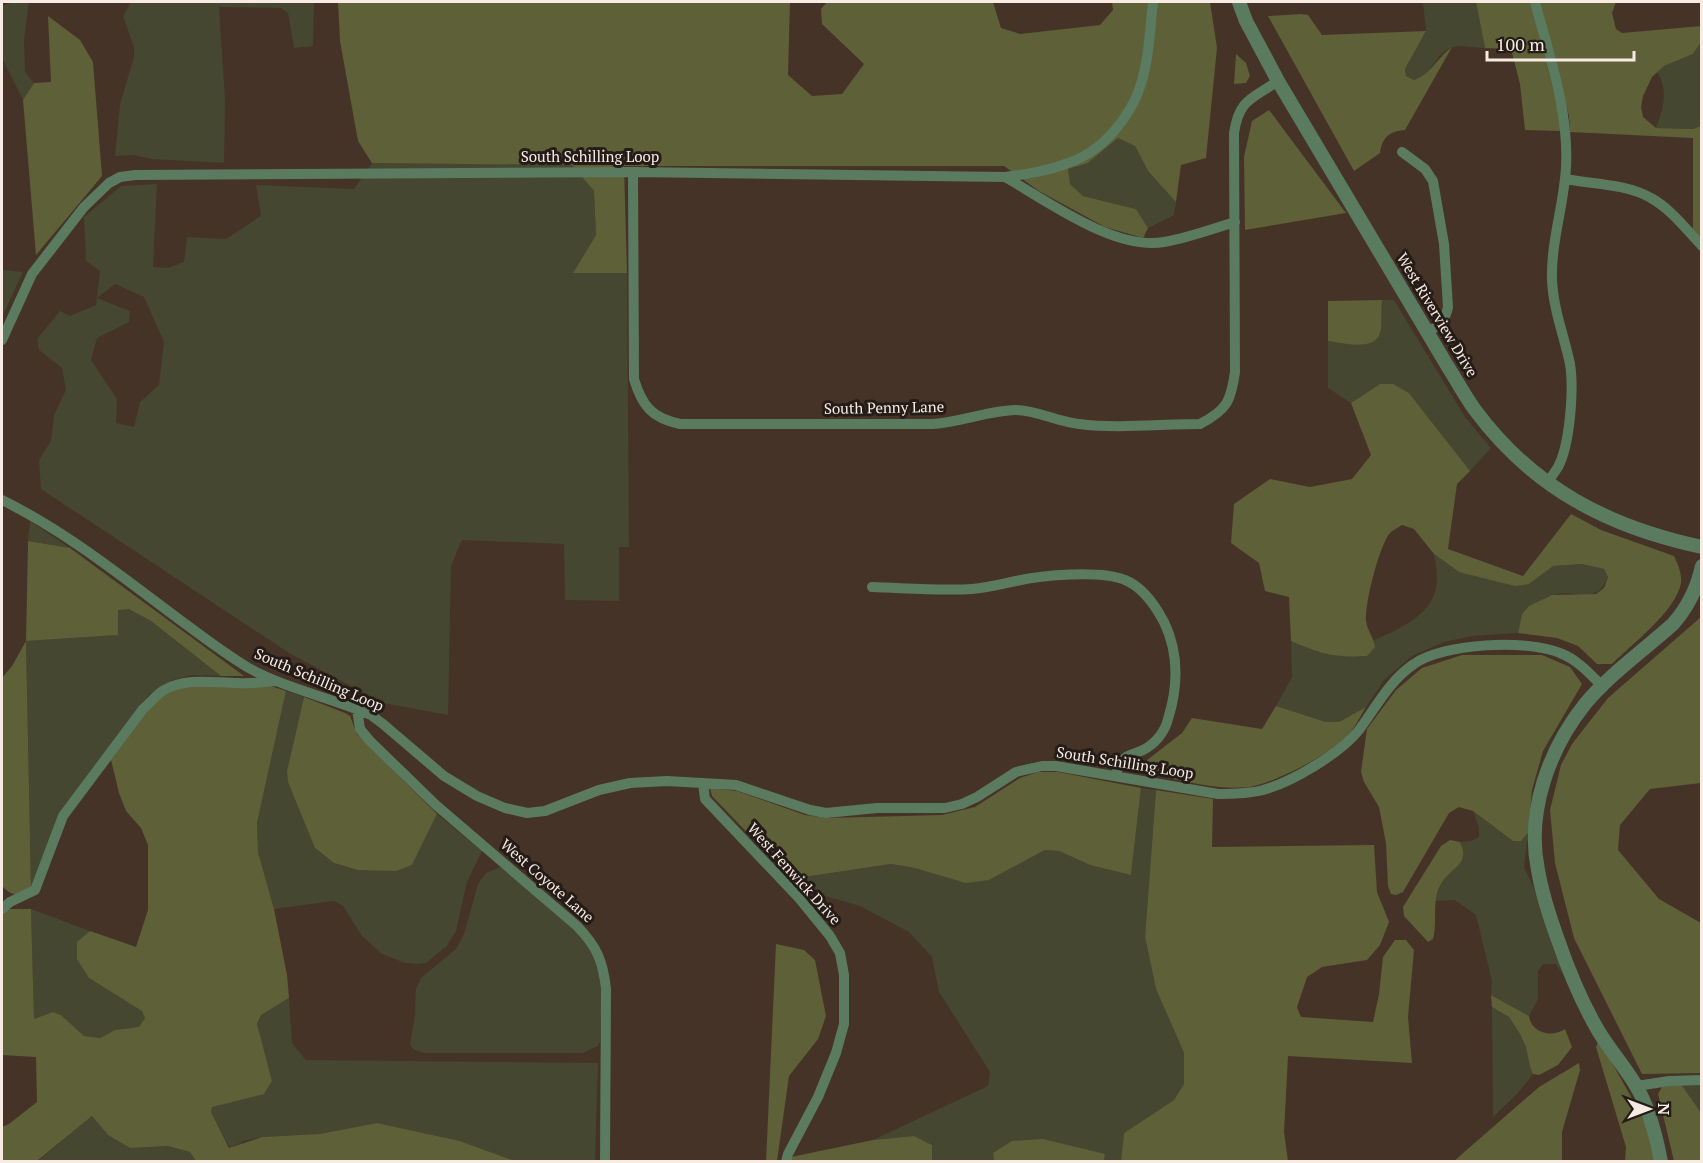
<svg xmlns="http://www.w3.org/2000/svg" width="1703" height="1163" font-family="'PT Serif',serif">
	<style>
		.green { fill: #454730; fill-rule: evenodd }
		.forest { fill: #5e6037 }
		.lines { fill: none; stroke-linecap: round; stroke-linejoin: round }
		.minor { stroke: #5b7b60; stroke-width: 10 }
		.tertiary { stroke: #5b7b60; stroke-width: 14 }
		.labels { text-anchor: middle; stroke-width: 6; stroke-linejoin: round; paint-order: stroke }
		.street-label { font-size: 15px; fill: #f7ebe4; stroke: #251c17 }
	</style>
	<rect width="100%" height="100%" fill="#453327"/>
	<path class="green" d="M13 2H29L24 40 25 72 34 83 23 100 2 58V6Z
		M131 2H314L313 46 294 48 288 13 281 8 219 7 225 99 224 163 151 159 133 155 115 156 120 104 134 57V47L123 16Z
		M1423 2H1476L1485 48C1475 48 1459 44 1450 48 1434 55 1434 73 1414 80L1406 76 1405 69 1426 31Z
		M1701 42V126L1693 129 1656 128C1663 110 1669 90 1657 72L1664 66 1693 54Z
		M1118 138 1135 146 1148 171 1176 202 1174 215 1148 228 1136 209 1083 196 1069 184 1068 169 1088 163Z
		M372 163 573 165 594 191 596 235 573 273H627L629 547H619V601L565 600 564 544 462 540 451 566 448 715 383 703 289 653 41 489 39 460 51 441 54 415 66 390 62 368 39 350 37 339 60 311 70 316 96 305 100 271 86 261 84 217 121 186 157 184 153 267 168 268 184 262 187 237 226 239 261 216 256 185 354 189ZM115 284 144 297 164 342 159 385 140 402 134 427 116 423 117 399 91 360 97 338 129 322 130 311 97 298Z
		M2 270 23 272 2 317Z
		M1382 300H1394L1465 417 1491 448 1470 471 1409 393 1380 384 1351 403 1328 388V341L1362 345 1381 332Z
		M30 521 70 548 28 541Z
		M1434 554 1459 572 1529 584 1552 566 1582 564 1604 569 1608 576C1596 609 1573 586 1550 596 1540 600 1531 609 1522 614L1518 633 1472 636 1444 642 1412 656 1384 680 1366 707 1339 722H1326L1276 706 1292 677 1291 641 1317 652 1375 647 1374 640C1401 628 1438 613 1437 577 1437 569 1435 561 1434 554Z
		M117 609H129L151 621 221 676 191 675 173 680 149 695 59 816 31 887 26 641 117 635Z
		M286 691 304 697 287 771 315 848 334 863 358 870 412 865 437 814 482 851 467 882 456 931 447 946 426 963 418 964 405 963 382 954 362 936 343 906 334 901 274 909 258 852 257 823Z
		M1141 788 1156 790 1145 937 1156 989 1184 1053V1084L1174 1100 1124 1133 1121 1161H1104L1105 1154 993 1153 994 1161H932V1145L914 1136 873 1140 988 1086 990 1072 939 992 932 957 909 932 860 906 803 890 787 874 804 877 891 864 989 880 1045 850 1059 851 1090 865 1131 875Z
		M1473 811 1513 841H1521L1528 833 1524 867 1545 912 1565 978 1556 964H1543L1538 971V999L1529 1016 1491 995 1492 981 1476 915 1455 900 1435 901C1437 895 1439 888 1442 882 1453 867 1470 863 1460 842L1471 841 1479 837V827Z
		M501 867C530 892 589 932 598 969 604 992 600 1019 600 1042L598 1046 583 1053H424L413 1049 410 1044 415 1015 416 989 421 978 456 949 464 934 478 884 486 873Z
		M31 909 90 931 78 942 89 978 143 1011 145 1018 139 1027 115 1030 100 1038 84 1036 61 1015 53 1012 34 1019Z
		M289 998 292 1043 306 1060 598 1063 595 1161H515L460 1141 377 1123 319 1134 262 1137 244 1141 230 1148 211 1112 212 1106 272 1081 257 1025 261 1015Z
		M1492 1007 1509 1017 1520 1034 1526 1047 1530 1067 1533 1074 1518 1093 1493 1117Z
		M1681 1084H1701V1113Z
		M92 1116 108 1135 130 1148 168 1146 190 1152 196 1161 37 1162Z"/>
	<path class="forest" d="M338 2H790L788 75 812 96 842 94 864 64 822 24 821 9 827 2H993L1001 28 1020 34 1100 25 1113 10 1112 2H1210L1217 48 1206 158 1181 165 1176 202 1148 171 1135 146 1118 138 1088 163 1068 169 1070 184 1083 196 1136 209 1148 228 1143 238 1105 227 1039 191 1004 166H624L627 273H573L596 235 594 191 572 165 372 163 358 141 340 41Z
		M1476 2H1531L1560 116 1561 131 1525 130 1520 84 1511 49 1485 48Z
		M1538 2H1616L1612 13 1616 29 1622 33 1701 26V42L1693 54 1664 66 1652 77 1643 96 1641 107 1643 117 1656 128 1693 129 1701 126V241L1693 230V138L1570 132 1569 116Z
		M1301 14 1308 15 1322 35 1426 31 1405 69 1406 76 1414 80C1431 74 1437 58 1452 47L1405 130C1389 131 1382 138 1380 153L1354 171 1268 16Z
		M48 16 80 40 93 62 102 176 36 255 23 100 34 83 51 82Z
		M1236 54 1246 63 1250 76 1246 83 1234 84Z
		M1269 110 1346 213 1245 230 1244 157 1252 121Z
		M1382 300C1381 310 1382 320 1381 329 1378 353 1344 343 1328 341V301Z
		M1380 384H1393L1409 393 1470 471 1457 484 1448 549 1523 576 1571 514 1601 530 1674 556C1678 564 1682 574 1681 583 1676 611 1632 644 1612 664H1597L1578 646 1557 638 1518 633 1522 614 1529 606 1552 595 1596 594 1604 588 1608 577 1604 569 1582 564 1553 566 1529 584 1515 586 1459 572 1434 554 1414 529 1402 525C1399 527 1393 530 1390 533 1379 546 1365 603 1366 620 1367 631 1374 637 1375 647L1367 656C1335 658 1320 654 1291 641L1289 597 1265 591 1259 563 1231 543 1234 504 1270 479 1310 487 1352 479 1371 455 1351 403Z
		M28 541 70 548 244 676H221L151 621 129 609 118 610V635L26 641 31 887C18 895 14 898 2 886V678L12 666 26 641Z
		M1701 617V783L1650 789 1620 825 1618 850 1659 899 1701 923V1073L1642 1074 1574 938 1555 863 1550 810 1561 765 1572 744 1608 698Z
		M1462 655H1542L1570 667 1582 684 1543 751 1532 790 1528 833 1521 841H1513L1473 811 1459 807 1449 813 1403 892 1396 895 1391 894 1388 886 1386 843 1379 807 1364 782 1361 772 1367 729 1396 690 1422 668Z
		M204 685 271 686 286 691 257 823 258 852 274 909 287 975 289 998 261 1015 257 1024 272 1081 264 1094 212 1107 211 1112 229 1148 262 1137 319 1134 377 1123 460 1141 515 1161H196L190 1152 168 1146 130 1148 108 1135 92 1116 37 1161H2V1127L9 1124 37 1102 36 1057 2 1055V914L8 909H31L34 1019 53 1012 61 1015 84 1036 100 1038 115 1030 139 1027 145 1018 142 1011 89 978 77 959V942L90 931 136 947 148 910V845L141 828 126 811 119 793 111 760C127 739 147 704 171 691 180 686 193 686 204 685Z
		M304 697 345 713 350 716 357 734 437 814 412 865 396 871 358 870 334 863 315 848 288 782 287 771Z
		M1276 706 1326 722H1339L1366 707C1360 717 1354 729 1346 738 1330 754 1271 785 1248 787 1212 791 1174 778 1139 771L1142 764 1182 733 1192 718 1262 729Z
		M1038 772H1058L1141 788 1131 875 1090 865 1059 851 1045 850 989 880 966 883 915 868 891 864 804 877 787 874 712 796 710 788 737 791 805 815 827 818 942 815 975 807 1020 778Z
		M1156 790 1213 799 1212 847 1374 845 1377 892 1389 922 1380 945 1367 960 1322 967 1307 977 1297 1007 1301 1017 1373 1022 1379 994 1383 957 1395 940H1406L1414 950 1408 1017 1412 1063 1288 1056 1284 1132 1288 1161H1121L1124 1133 1174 1100 1184 1084V1053L1156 989 1145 937Z
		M1450 840 1460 842C1471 865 1451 867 1441 884 1431 901 1438 921 1433 939L1428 942 1404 916 1403 907 1441 846Z
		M776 944 804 950 815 960 826 1016 818 1039 789 1076 777 1161 766 1162Z
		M1491 995 1529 1016C1531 1033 1552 1038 1565 1029L1572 1047 1558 1065 1539 1075 1533 1074 1530 1067 1526 1047 1520 1034 1509 1017 1492 1007Z
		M1599 1039 1646 1124 1654 1161H1625L1626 1147 1596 1047Z
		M1579 1063 1580 1070 1562 1132V1161H1454L1539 1087Z
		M1681 1084 1701 1113V1161H1674L1658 1094 1662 1087Z
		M914 1136 932 1145V1161L791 1162V1157L873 1140Z
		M1043 1139 1105 1154 1104 1161H994L993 1153 1012 1141Z"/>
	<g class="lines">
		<path class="minor" d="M1535 2C1549 55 1569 111 1566 167 1564 205 1551 241 1552 279 1553 309 1564 335 1570 364 1574 389 1570 445 1558 467 1555 472 1551 477 1548 482
			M1402 152 1425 169 1433 181 1444 244 1448 307C1446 320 1438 325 1428 333
			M633 172 634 379C642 406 652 418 680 424H933C961 422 987 411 1015 410 1037 410 1057 422 1079 424 1117 429 1161 424 1200 424 1227 410 1231 401 1235 372L1234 133C1239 99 1252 99 1278 81
			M1005 177C1047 201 1115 251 1164 242 1188 238 1212 229 1235 222
			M1565 179C1592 184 1627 184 1651 198 1671 209 1686 229 1702 246
			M2 340 32 274 84 207 109 183 120 177 135 175 633 172 1005 177C1027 174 1048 171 1068 163 1102 152 1131 117 1141 84 1149 58 1150 29 1153 2
			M2 500C65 531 120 575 176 617 199 634 222 652 247 667 286 689 330 697 371 715L383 724 444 776 477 796 505 808 527 813 545 811 599 790 630 783 667 781 736 785 810 810 826 813 877 808H945L962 804 977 797 1016 772 1042 766H1056L1218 794C1233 794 1248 794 1263 790 1292 782 1341 753 1359 730 1376 707 1390 680 1414 664 1444 643 1527 639 1560 653 1578 660 1590 674 1603 687
			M872 587C905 588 939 591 972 589 987 588 1002 584 1016 581 1042 575 1101 570 1125 580 1143 587 1155 605 1164 622 1179 653 1178 687 1168 719 1165 732 1155 744 1143 750 1135 754 1125 755 1120 763 1118 767 1117 772 1116 776
			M357 709 360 729 370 741 436 805 577 926C597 947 603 961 606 989L605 1162
			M703 783 705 799 799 898 830 936 840 953 844 975V1024L836 1053 818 1097 788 1154 786 1162
			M2 909 10 902 35 890 63 816 143 709C150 703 156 695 164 690 187 677 214 683 238 683 251 684 264 682 276 681
			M1637 1086 1669 1081 1702 1080"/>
		<path class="tertiary" d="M1239 2 1246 21 1278 81 1448 367C1457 381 1465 396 1475 410 1533 488 1608 527 1702 547
			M1661 1162C1656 1135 1649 1107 1635 1084 1624 1066 1610 1050 1599 1032 1582 1003 1569 972 1558 940 1550 918 1542 894 1538 870 1526 812 1549 749 1585 704 1610 674 1644 650 1673 624 1688 607 1697 589 1702 566"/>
	</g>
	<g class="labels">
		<g class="street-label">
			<text x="590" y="162">South Schilling Loop</text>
			<text transform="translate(1437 315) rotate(59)" y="5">West Riverview Drive</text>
			<text transform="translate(884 408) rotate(-1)" y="5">South Penny Lane</text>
			<text transform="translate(319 680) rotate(23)" y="5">South Schilling Loop</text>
			<text transform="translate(1125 763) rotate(9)" y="5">South Schilling Loop</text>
			<text transform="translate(794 874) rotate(48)" y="5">West Fenwick Drive</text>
			<text transform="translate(547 881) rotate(41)" y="5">West Coyote Lane</text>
		</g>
	</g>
	<rect width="1703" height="1163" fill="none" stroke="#f7ebe4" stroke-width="6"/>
	<g transform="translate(1649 1109) rotate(90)" stroke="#251c17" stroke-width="4.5" paint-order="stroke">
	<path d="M0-4.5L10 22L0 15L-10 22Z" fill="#f7ebe4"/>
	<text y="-9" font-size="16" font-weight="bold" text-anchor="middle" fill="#f7ebe4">N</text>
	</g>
	<path d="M1487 51v9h147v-9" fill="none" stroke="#f7ebe4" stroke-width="3"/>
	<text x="1496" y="51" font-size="18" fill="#f7ebe4" stroke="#251c17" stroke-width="4.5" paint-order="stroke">100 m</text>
</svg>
